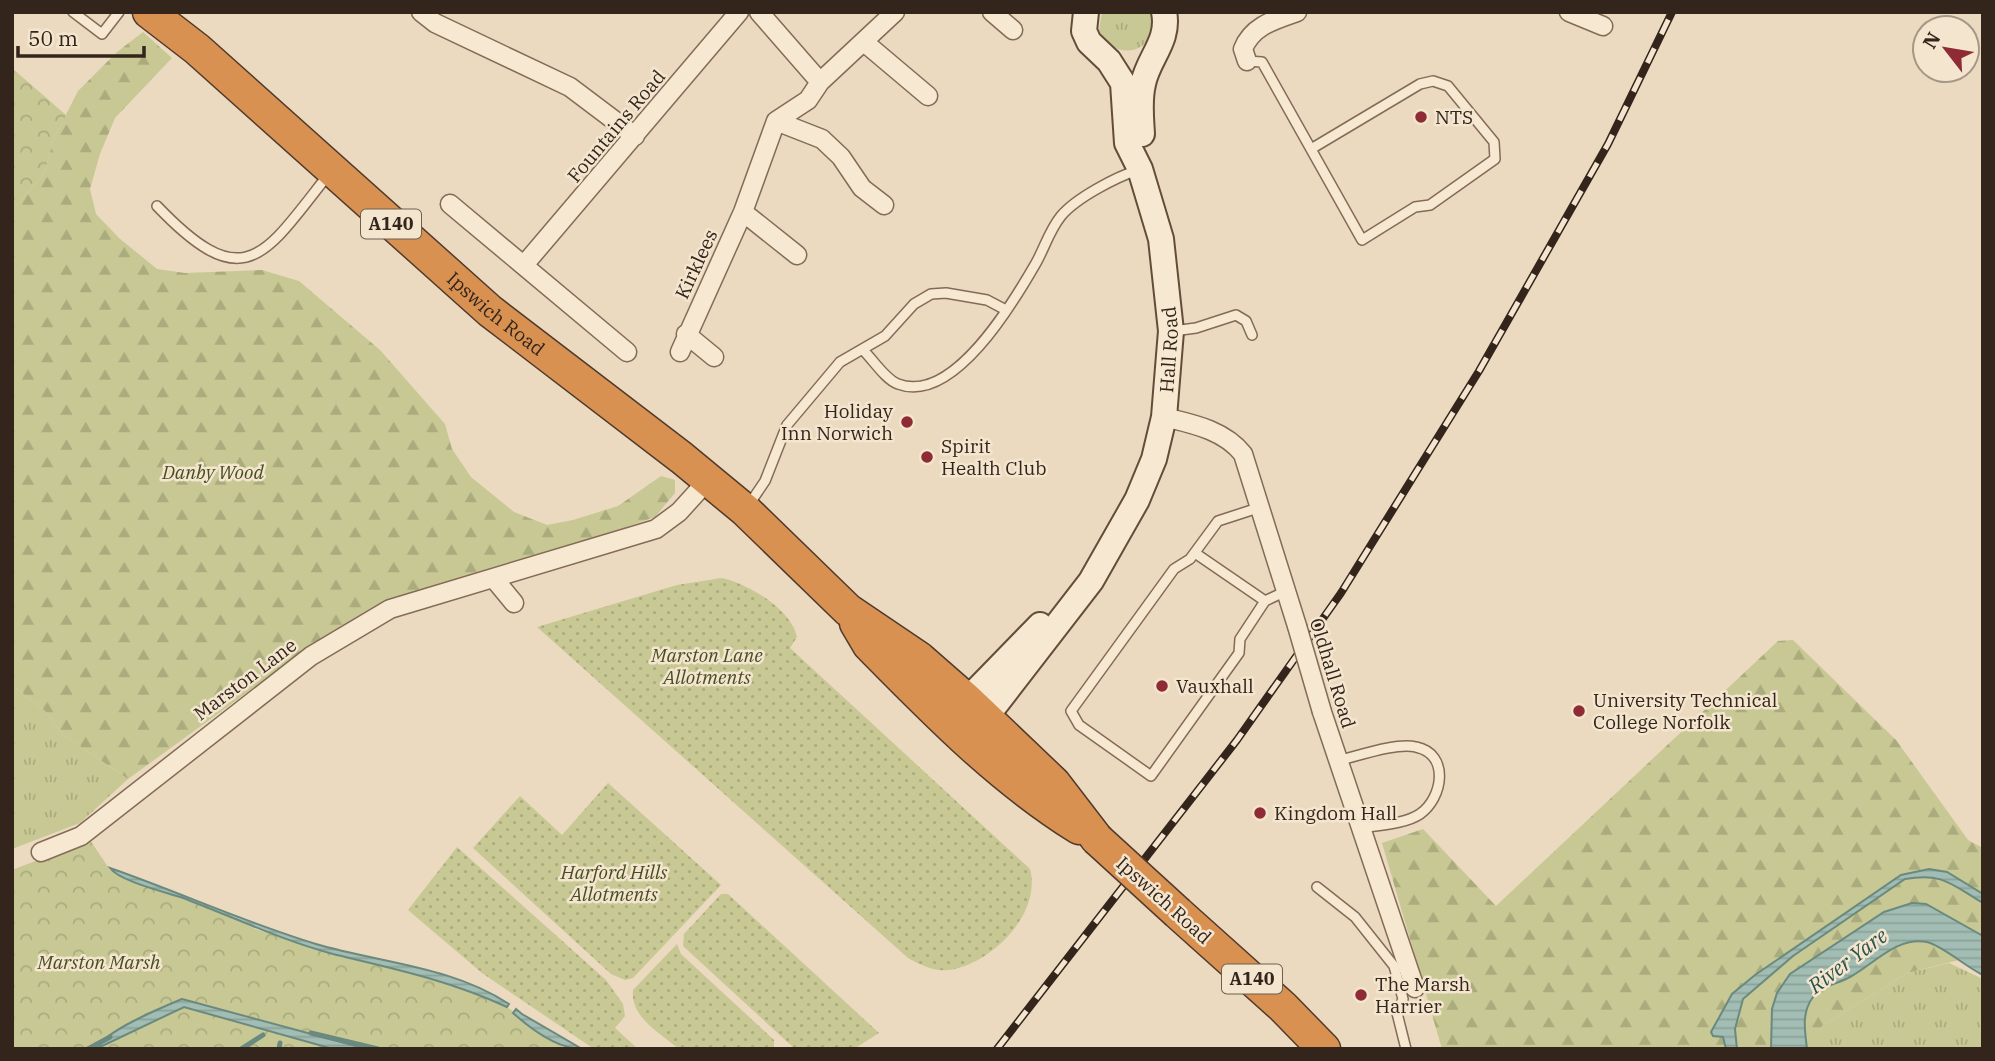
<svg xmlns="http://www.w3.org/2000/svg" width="1995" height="1061" font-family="'IBM Plex Serif',serif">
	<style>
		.grass { fill: url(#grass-tufts) }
		.forest { fill: url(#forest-firs) }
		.park { fill: url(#park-crowns) }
		.garden { fill: url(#garden-dots) }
		.water { fill: url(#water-rules); stroke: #6a8a7f; stroke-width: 2 }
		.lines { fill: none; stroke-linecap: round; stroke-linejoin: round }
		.stream { stroke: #6a8a7f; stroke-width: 5 }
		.lane-casing { stroke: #836b58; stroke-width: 12 }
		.street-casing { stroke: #836b58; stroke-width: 21 }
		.secondary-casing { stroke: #644c3b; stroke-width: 28 }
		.highway-casing { stroke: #503a2d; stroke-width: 35 }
		.lane { stroke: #f7e8d1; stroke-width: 9 }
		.street { stroke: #f7e8d1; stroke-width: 18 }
		.secondary { stroke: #f7e8d1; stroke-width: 24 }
		.highway { stroke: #d89151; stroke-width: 32 }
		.rail-casing { stroke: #33251c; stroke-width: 8 }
		.rail { stroke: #f3e5ce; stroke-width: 5; stroke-dasharray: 16; stroke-linecap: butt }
		.street-bridge-casing { stroke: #836b58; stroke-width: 21; stroke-linecap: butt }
		.highway-bridge-casing { stroke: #503a2d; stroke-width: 35; stroke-linecap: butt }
		.street-bridge { stroke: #f7e8d1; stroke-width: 18 }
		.highway-bridge { stroke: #d89151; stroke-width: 32 }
		.poi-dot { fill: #8f2b34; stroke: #f3e5ce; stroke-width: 2.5 }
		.labels { text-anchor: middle; stroke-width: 5; stroke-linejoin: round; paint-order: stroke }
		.shield { fill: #f3e5ce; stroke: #6d5f51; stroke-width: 2 }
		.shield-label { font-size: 18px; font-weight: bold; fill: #33251c }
		.poi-label { font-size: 19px; fill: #33251c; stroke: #f3e5ce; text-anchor: start }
		.street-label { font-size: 19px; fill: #33251c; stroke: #f3e5ce }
		.park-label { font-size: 19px; font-style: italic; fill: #474e23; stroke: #f3e5ce }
		.water-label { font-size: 21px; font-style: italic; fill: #2c524c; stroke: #f3e5ce }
	</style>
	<defs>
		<pattern id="grass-tufts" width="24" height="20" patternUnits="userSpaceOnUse" patternTransform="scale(1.75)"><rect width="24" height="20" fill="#c7c893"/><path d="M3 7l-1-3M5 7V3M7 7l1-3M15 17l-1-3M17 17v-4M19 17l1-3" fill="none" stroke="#abac7e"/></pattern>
		<pattern id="forest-firs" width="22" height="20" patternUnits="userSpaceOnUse" patternTransform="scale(1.75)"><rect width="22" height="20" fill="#c7c893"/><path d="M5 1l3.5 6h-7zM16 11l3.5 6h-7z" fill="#abac7e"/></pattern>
		<pattern id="park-crowns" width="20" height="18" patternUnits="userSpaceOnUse" patternTransform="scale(1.75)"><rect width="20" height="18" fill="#c7c893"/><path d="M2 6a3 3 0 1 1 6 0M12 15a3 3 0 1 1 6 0" fill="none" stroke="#abac7e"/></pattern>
		<pattern id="garden-dots" width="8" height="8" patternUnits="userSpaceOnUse" patternTransform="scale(1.75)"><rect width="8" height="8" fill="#c7c893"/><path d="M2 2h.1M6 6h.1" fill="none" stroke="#abac7e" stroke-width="1.8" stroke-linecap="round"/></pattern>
		<pattern id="water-rules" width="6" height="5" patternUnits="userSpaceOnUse" patternTransform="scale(1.75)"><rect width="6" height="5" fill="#a2bdb3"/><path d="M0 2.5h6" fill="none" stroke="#8ca299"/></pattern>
	</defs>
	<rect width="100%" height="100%" fill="#ebdabf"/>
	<path class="grass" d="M1102 12H1151C1163 50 1116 67 1099 30Z
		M12 685 45 711 62 734 128 779 80 823 12 849Z
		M1949 963 1983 979V1049H1814L1822 1026 1907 973Z"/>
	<path class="forest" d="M143 32 172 58 115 118 100 154 90 189 96 214 119 238 157 269 185 273 262 270 299 281 380 350 445 424 452 449 471 477 514 512 547 525 573 520 618 506 661 476 675 480V493L655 517 550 554 465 576 375 607 296 657 128 779 62 734 45 711 12 685V211L45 172 53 140 78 91 117 52Z
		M1793 640 1896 740 1968 840 1983 848V954L1907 973 1822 1026 1815 1049H1442L1382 843 1423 829 1496 906 1778 641Z"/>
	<path class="park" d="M12 68 66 115 53 140 45 172 12 211Z
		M90 840 110 870 128 879 208 908 258 930 466 988 507 1007 566 1049H12V870Z"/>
	<path class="garden" d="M722 578C748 584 791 609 797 637L790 648 1030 869C1042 914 991 964 949 970 934 972 921 965 908 958L537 627 677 585Z
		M608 783 721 885 633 978 625 980 611 974 473 848 520 796 562 835Z
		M457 847 606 980 623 1004 625 1016 615 1028 638 1049H594L482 973 408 910Z
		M721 894H728L879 1033 854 1049H795L683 946 684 934Z
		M677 944 681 954 774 1040V1049H679C660 1033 630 1017 633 990Z"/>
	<path class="water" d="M110 868C179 892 246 923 316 944 381 963 451 966 509 1004L507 1007C448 980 395 969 333 954 281 940 233 917 183 898 165 892 119 881 110 868Z
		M1929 869 1947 872 1983 894V903C1952 885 1943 872 1905 879L1793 956 1743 999 1735 1029 1737 1049H1726L1723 1037 1713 1036 1711 1032 1732 994 1755 975 1901 875Z
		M1912 903 1926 904 1983 936V975C1966 967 1943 946 1927 942 1897 936 1874 964 1850 977 1837 984 1823 985 1813 997 1801 1013 1805 1031 1807 1049H1771L1772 1009 1777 993 1790 974 1884 912Z
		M182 999 367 1049H333L184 1007 98 1048C104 1031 163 1007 182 999Z
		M516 1009 522 1014 582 1049C558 1049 531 1029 513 1013Z"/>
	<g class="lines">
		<path class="stream" d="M311 1033 378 1049
			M88 1049 110 1037
			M241 1049 263 1035
			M279 1049 280 1043"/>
		<defs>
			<path id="lane" d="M73 12 102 34 119 12
				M1247 61 1262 62 1362 240 1415 207 1430 205 1495 159 1494 142 1448 86 1433 81 1420 84 1311 149
				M157 206C245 298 264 256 328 175
				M1173 331 1196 328 1236 315 1246 321 1252 335
				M864 351C874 361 886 380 898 384 953 405 1013 303 1036 263 1045 247 1049 231 1061 216 1076 198 1116 177 1138 170
				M748 506 765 481 787 425 840 362 885 336 914 304 931 294 946 293 987 300 1006 310
				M1261 507 1218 521 1190 559 1174 569 1071 711 1079 725 1151 776 1239 653 1240 639 1265 601 1286 591
				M1195 553 1265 601
				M1337 761C1358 756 1397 742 1416 747 1450 754 1443 798 1420 814 1405 824 1379 825 1362 828
				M1317 887 1355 917 1394 966 1403 999 1397 1013 1406 1049"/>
			<path id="street" d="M421 12 435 23 570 87 635 136
				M759 12 820 82
				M992 12 1013 30
				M1569 12 1603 26
				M864 42 928 96
				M1247 61 1243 49C1252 26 1274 20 1297 12
				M776 121 822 139 841 157 862 188 884 205
				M450 204 627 352
				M743 212 797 255
				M524 265 739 12
				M686 334 714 357
				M680 352 743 212 776 121 808 100 820 82 895 12
				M1164 417C1193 424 1224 430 1243 454L1297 626
				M495 580 514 603
				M1322 712 1415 988
				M41 852 81 836 311 656 390 609 656 529 679 512 708 480"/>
			<g id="secondary">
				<path d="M1142 134C1141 117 1139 100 1143 84 1148 58 1170 41 1164 12"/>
				<path d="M967 700 1040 625"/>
				<path id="s1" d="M969 725 986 717 1091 581 1137 500 1154 459 1164 417 1171 331 1161 239 1140 169 1127 143 1123 83 1109 61 1089 42 1084 31 1086 12"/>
			</g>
			<g id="highway">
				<path id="s2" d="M149 12 197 49 490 311 682 458 745 510 848 610 919 658 967 700 1054 783 1097 839"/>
				<path d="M856 623 869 645C935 712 999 778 1079 828"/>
				<path d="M1178 913 1283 1007 1324 1049"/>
			</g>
		</defs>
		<use href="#lane" class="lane-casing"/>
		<use href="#street" class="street-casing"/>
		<use href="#secondary" class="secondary-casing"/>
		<use href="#highway" class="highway-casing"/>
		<use href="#lane" class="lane"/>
		<use href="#street" class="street"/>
		<use href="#secondary" class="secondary"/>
		<use href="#highway" class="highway"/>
		<defs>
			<path id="rail" d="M997 1049 1237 740 1341 593 1479 371 1608 144 1672 12"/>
		</defs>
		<use href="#rail" class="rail-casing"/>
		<use href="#rail" class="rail"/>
		<defs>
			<path id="street-bridge" d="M1297 626 1322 712"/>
			<path id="highway-bridge" d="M1097 839 1178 913"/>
		</defs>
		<use href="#street-bridge" class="street-bridge-casing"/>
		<use href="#highway-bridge" class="highway-bridge-casing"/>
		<use href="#street-bridge" class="street-bridge"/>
		<use href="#highway-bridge" class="highway-bridge"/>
	</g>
	<g class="poi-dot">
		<circle cx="1421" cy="117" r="7"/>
		<circle cx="907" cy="422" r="7"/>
		<circle cx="927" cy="457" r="7"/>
		<circle cx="1162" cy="686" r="7"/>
		<circle cx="1579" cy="711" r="7"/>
		<circle cx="1260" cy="813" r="7"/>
		<circle cx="1361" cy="995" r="7"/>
	</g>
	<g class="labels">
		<g class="shield">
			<rect x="361" y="209.5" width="60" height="29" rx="5"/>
			<rect x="1222" y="964.5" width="60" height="29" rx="5"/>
		</g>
		<g class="shield-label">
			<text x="391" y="230">A140</text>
			<text x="1252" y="985">A140</text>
		</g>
		<g class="poi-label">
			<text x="1435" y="124">NTS</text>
			<text x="893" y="418" text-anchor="end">Holiday<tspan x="893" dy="22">Inn Norwich</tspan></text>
			<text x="941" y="453">Spirit<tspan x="941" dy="22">Health Club</tspan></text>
			<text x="1176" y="693">Vauxhall</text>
			<text x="1593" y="707">University Technical<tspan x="1593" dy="22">College Norfolk</tspan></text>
			<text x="1274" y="820">Kingdom Hall</text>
			<text x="1375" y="991">The Marsh<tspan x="1375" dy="22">Harrier</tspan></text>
		</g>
		<g class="street-label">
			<text transform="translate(616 126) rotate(-50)" y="7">Fountains Road</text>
			<text transform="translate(696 264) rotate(-65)" y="7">Kirklees</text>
			<text dy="7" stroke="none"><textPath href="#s2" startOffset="460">Ipswich Road</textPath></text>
			<text dy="7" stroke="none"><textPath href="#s1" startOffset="439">Hall Road</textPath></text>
			<text transform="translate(1333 673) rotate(73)" y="7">Oldhall Road</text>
			<text transform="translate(245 679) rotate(-37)" y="7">Marston Lane</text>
			<text transform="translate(1164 900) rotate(42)" y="7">Ipswich Road</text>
		</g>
		<g class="park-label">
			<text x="213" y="479">Danby Wood</text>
			<text x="707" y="662">Marston Lane<tspan x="707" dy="22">Allotments</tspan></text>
			<text x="614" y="879">Harford Hills<tspan x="614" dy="22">Allotments</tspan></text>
			<text x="99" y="969">Marston Marsh</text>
		</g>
		<g class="water-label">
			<text transform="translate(1848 961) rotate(-37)" y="7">River Yare</text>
		</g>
	</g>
	<rect width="1995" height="1061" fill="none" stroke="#33251c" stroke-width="28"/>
	<g transform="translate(1946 49) rotate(301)"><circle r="33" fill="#f3e5ce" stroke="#a69887" stroke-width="2"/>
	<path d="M0-5L12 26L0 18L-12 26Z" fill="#8f2b34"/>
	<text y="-10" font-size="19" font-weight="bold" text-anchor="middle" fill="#33251c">N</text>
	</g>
	<path d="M18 46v10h126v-10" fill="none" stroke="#33251c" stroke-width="3.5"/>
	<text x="28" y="46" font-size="21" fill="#33251c" stroke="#f3e5ce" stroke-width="5" paint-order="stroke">50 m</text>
</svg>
